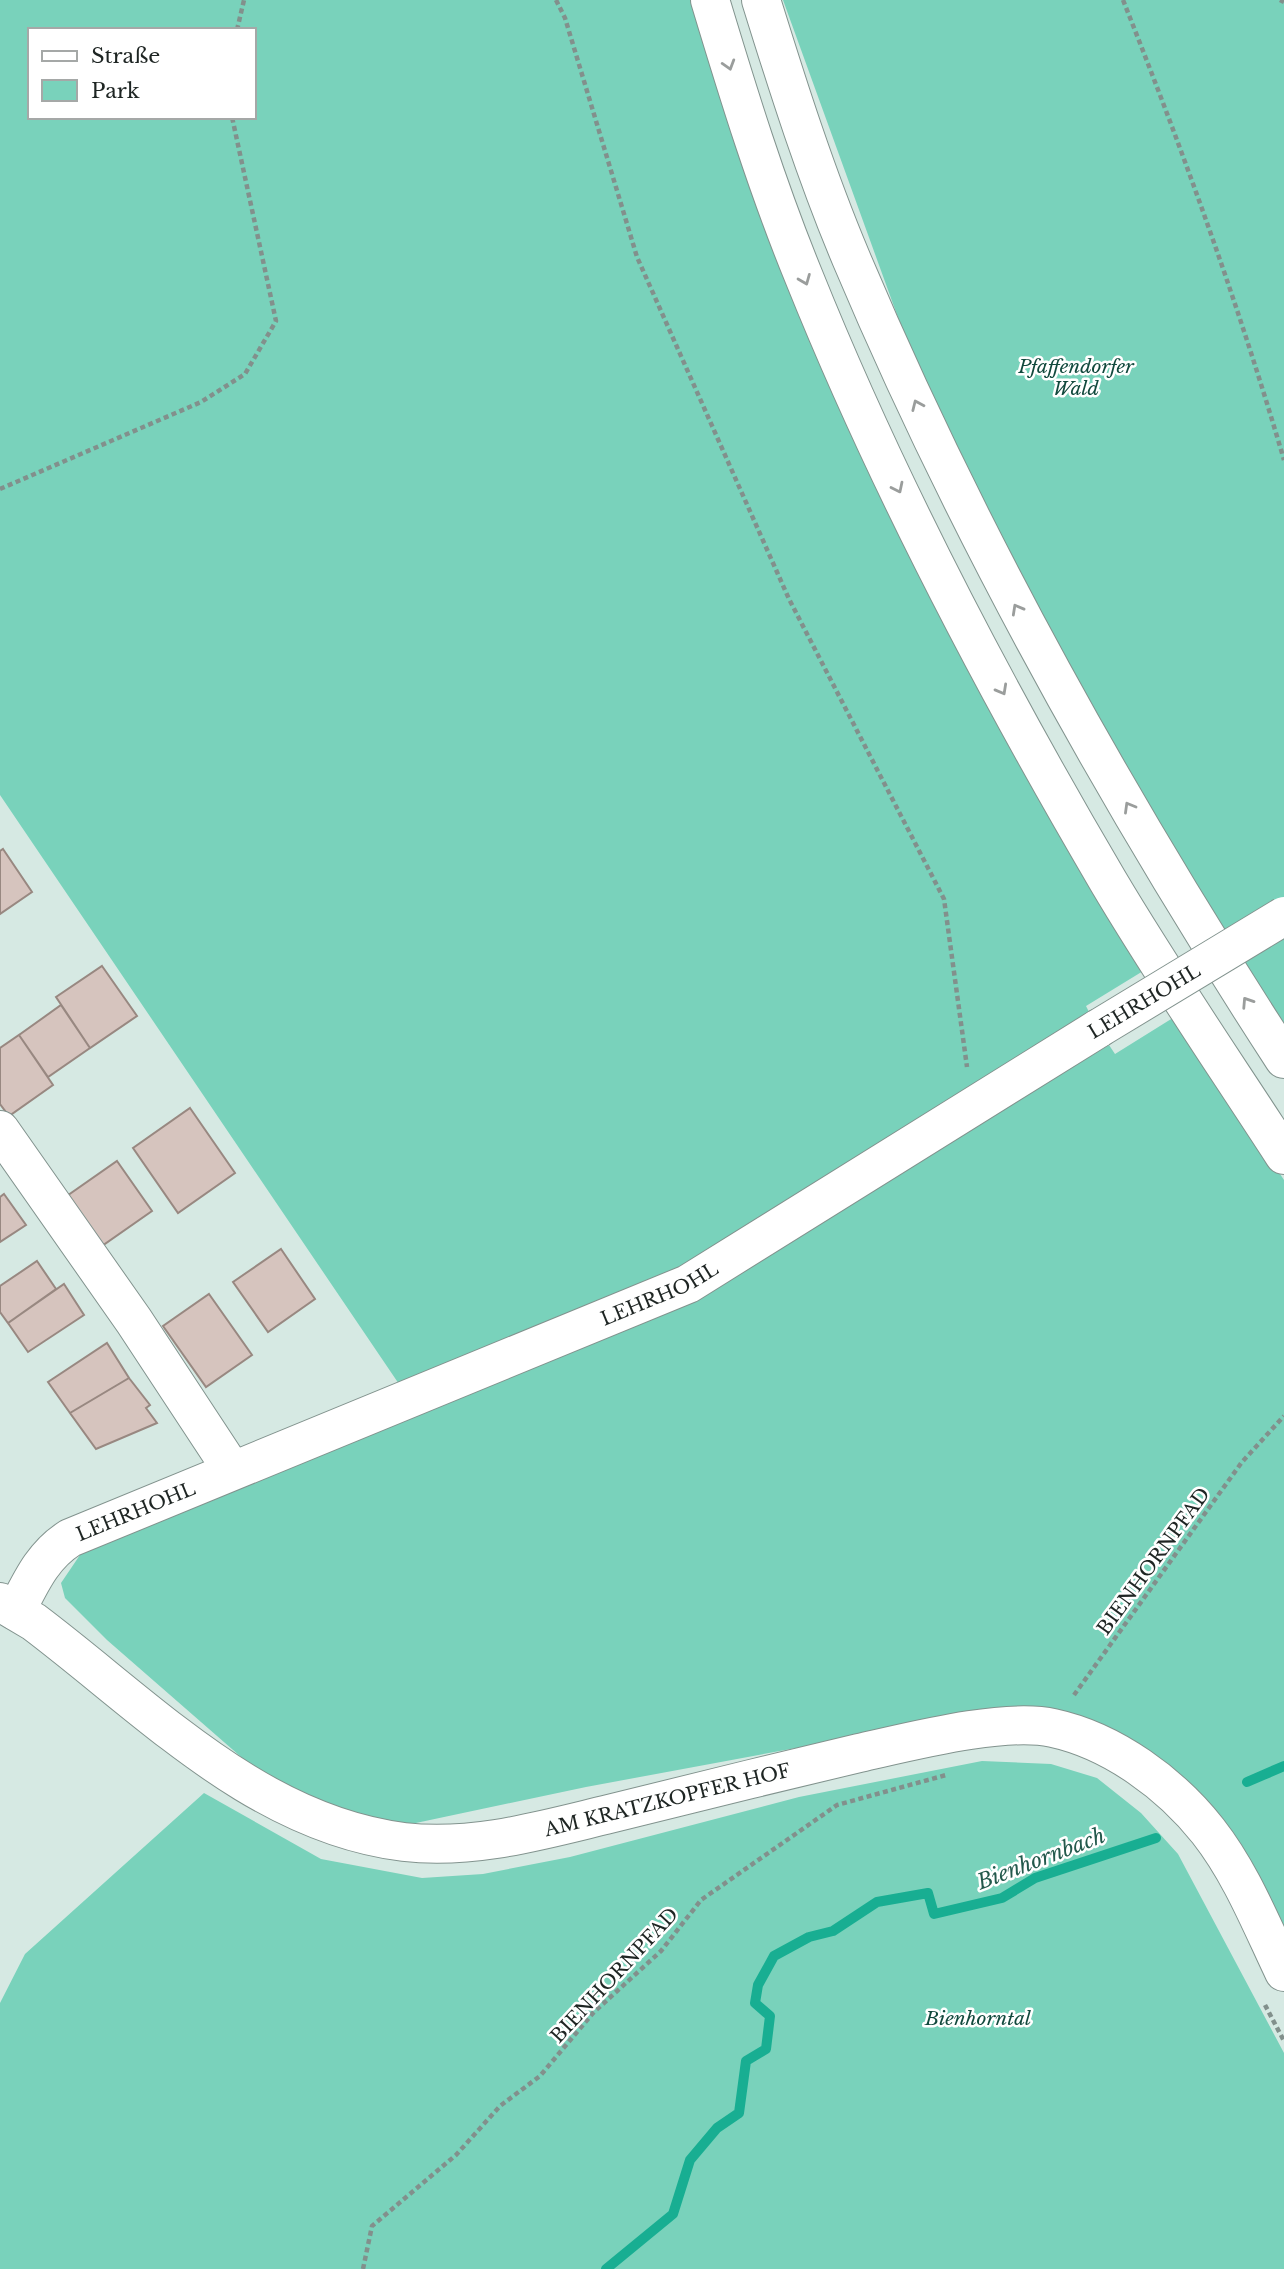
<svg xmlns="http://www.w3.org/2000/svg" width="1284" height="2269" font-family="'Libre Baskerville',serif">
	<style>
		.green { fill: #79d2bb; fill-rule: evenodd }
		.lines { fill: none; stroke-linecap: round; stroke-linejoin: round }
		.stream { stroke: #18ae92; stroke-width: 10 }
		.building { fill: #d6c4be; stroke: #988881; stroke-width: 2 }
		.minor-casing { stroke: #82938e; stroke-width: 40 }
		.highway-casing { stroke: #82938e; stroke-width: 40 }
		.path { stroke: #82908c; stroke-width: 4.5; stroke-dasharray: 5 3.5; stroke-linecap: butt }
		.minor { stroke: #fff; stroke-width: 38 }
		.highway { stroke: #fff; stroke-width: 38 }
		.minor-bridge-casing { stroke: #82938e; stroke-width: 40; stroke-linecap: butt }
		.minor-bridge { stroke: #fff; stroke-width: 38 }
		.oneway { stroke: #9a9d9c }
		.labels { text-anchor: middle; stroke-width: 5; stroke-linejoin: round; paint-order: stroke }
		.park-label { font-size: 19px; font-style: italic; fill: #11493d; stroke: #fff }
		.street-label { font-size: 19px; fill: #1e2523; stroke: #fff }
		.water-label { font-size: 21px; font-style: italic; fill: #23594c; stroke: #fff }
	</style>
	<rect width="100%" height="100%" fill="#d6e9e3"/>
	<path class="green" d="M0 0H692L709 61 1148 968 1086 1006 1090 1014 687 1273 401 1387 0 795ZM30 30H254V117H30Z
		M783 0H1284V1042L1242 977 942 439Z
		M1176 1016 1284 1180V1938L1125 1739 796 1748 586 1787 397 1827 315 1805 248 1763 107 1640 65 1598 61 1583 82 1552 465 1393 1018 1100 1109 1045 1115 1054Z
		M982 1761 1051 1764 1097 1778 1141 1813 1178 1854 1284 2053V2269H0V2003L25 1954 204 1793 321 1859 422 1878 483 1874 570 1857 799 1797Z"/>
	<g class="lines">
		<path class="stream" d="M1247 1782 1284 1766
			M606 2269 673 2214 690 2160 717 2128 739 2113 746 2061 766 2049 770 2016 755 2003 758 1985 774 1956 809 1937 833 1931 877 1902 928 1893 934 1914 1002 1898 1035 1878 1156 1838"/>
	</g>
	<path class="building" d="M3 849 32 892 0 914V851Z
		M102 966 137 1016 90 1048 56 997Z
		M61 1005 90 1048 48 1077 19 1035Z
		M19 1035 53 1085 9 1116 0 1104V1048Z
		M190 1108 235 1173 178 1213 133 1148Z
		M117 1161 152 1211 99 1248 64 1198Z
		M4 1194 26 1225 0 1242V1197Z
		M281 1249 315 1299 268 1332 233 1282Z
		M37 1261 56 1289 8 1323 0 1312V1286Z
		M64 1284 84 1315 28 1352 8 1323Z
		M209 1294 252 1355 206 1387 163 1326Z
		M107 1343 129 1378 70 1413 48 1382Z
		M129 1378 150 1405 146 1408 157 1423 96 1449 70 1413Z"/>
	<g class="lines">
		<defs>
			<g id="minor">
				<path d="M0 1130 134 1321 232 1470"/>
				<path id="s1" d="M0 1602 34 1622C148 1708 257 1824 404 1842 472 1850 539 1831 605 1815 690 1794 774 1773 859 1753 909 1742 1004 1717 1053 1728 1113 1741 1171 1784 1208 1831 1241 1873 1261 1924 1284 1972"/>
				<path id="s2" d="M16 1611C31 1582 42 1556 70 1538L688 1284 1099 1028"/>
			</g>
			<path id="highway" d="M710 0C738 93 767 187 804 277 888 486 994 687 1108 881 1163 974 1225 1064 1284 1155
				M761 0C788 87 816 175 851 258 969 538 1119 805 1284 1059"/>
		</defs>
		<use href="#minor" class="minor-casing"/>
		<use href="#highway" class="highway-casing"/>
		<path class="path" d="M556 0 565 18 637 257 789 599 944 899 967 1067
			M1123 0C1183 151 1238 303 1284 460
			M1280 0 1284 2
			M237 30 244 0
			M0 489 201 402 245 374 276 321 232 117
			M1074 1695 1242 1462 1284 1416
			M1265 2005 1284 2041
			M363 2269 372 2226 456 2155 500 2106 540 2076 593 2013 661 1951 701 1900 837 1805 946 1775"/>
		<use href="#minor" class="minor"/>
		<use href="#highway" class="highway"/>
		<defs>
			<path id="minor-bridge" d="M1099 1028 1284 916"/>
		</defs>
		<use href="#minor-bridge" class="minor-bridge-casing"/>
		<use href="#minor-bridge" class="minor-bridge"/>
	</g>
	<defs><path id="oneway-chevron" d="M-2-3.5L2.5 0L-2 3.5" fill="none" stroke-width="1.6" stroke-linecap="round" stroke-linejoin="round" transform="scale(1.75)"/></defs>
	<g class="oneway">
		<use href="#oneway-chevron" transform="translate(729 65) rotate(73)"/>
		<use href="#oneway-chevron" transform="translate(805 280) rotate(68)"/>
		<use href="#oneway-chevron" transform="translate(917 405) rotate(-114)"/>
		<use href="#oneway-chevron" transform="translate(898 488) rotate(64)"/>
		<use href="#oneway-chevron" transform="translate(1017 609) rotate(-119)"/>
		<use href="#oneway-chevron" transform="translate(1002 690) rotate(61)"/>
		<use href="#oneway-chevron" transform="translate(1129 807) rotate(-120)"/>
		<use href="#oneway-chevron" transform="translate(1247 1002) rotate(-123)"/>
	</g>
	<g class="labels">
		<g class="park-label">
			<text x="1076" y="373">Pfaffendorfer<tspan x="1076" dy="22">Wald</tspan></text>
			<text x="978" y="2025">Bienhorntal</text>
		</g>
		<g class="street-label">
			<text transform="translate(1144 1001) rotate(-31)" y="7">LEHRHOHL</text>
			<text dy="7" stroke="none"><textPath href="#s2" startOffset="730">LEHRHOHL</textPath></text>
			<text dy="7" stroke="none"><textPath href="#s2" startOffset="163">LEHRHOHL</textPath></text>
			<text transform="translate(1153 1561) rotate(-54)" y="7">BIENHORNPFAD</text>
			<text dy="7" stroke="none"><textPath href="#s1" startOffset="744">AM KRATZKOPFER HOF</textPath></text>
			<text transform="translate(614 1975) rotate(-47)" y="7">BIENHORNPFAD</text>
		</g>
		<g class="water-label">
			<text transform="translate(1041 1859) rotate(-21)" y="7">Bienhornbach</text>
		</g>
	</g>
	<rect x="28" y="28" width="228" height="91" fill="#ffffff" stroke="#a5a8a7" stroke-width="2"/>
	<rect x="42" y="51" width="35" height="10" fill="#ffffff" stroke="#a5a8a7" stroke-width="2"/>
	<text x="91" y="63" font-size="21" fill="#1e2523">Straße</text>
	<rect x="42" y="80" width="35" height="21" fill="#79d2bb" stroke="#a5a8a7" stroke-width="2"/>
	<text x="91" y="98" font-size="21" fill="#1e2523">Park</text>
</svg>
